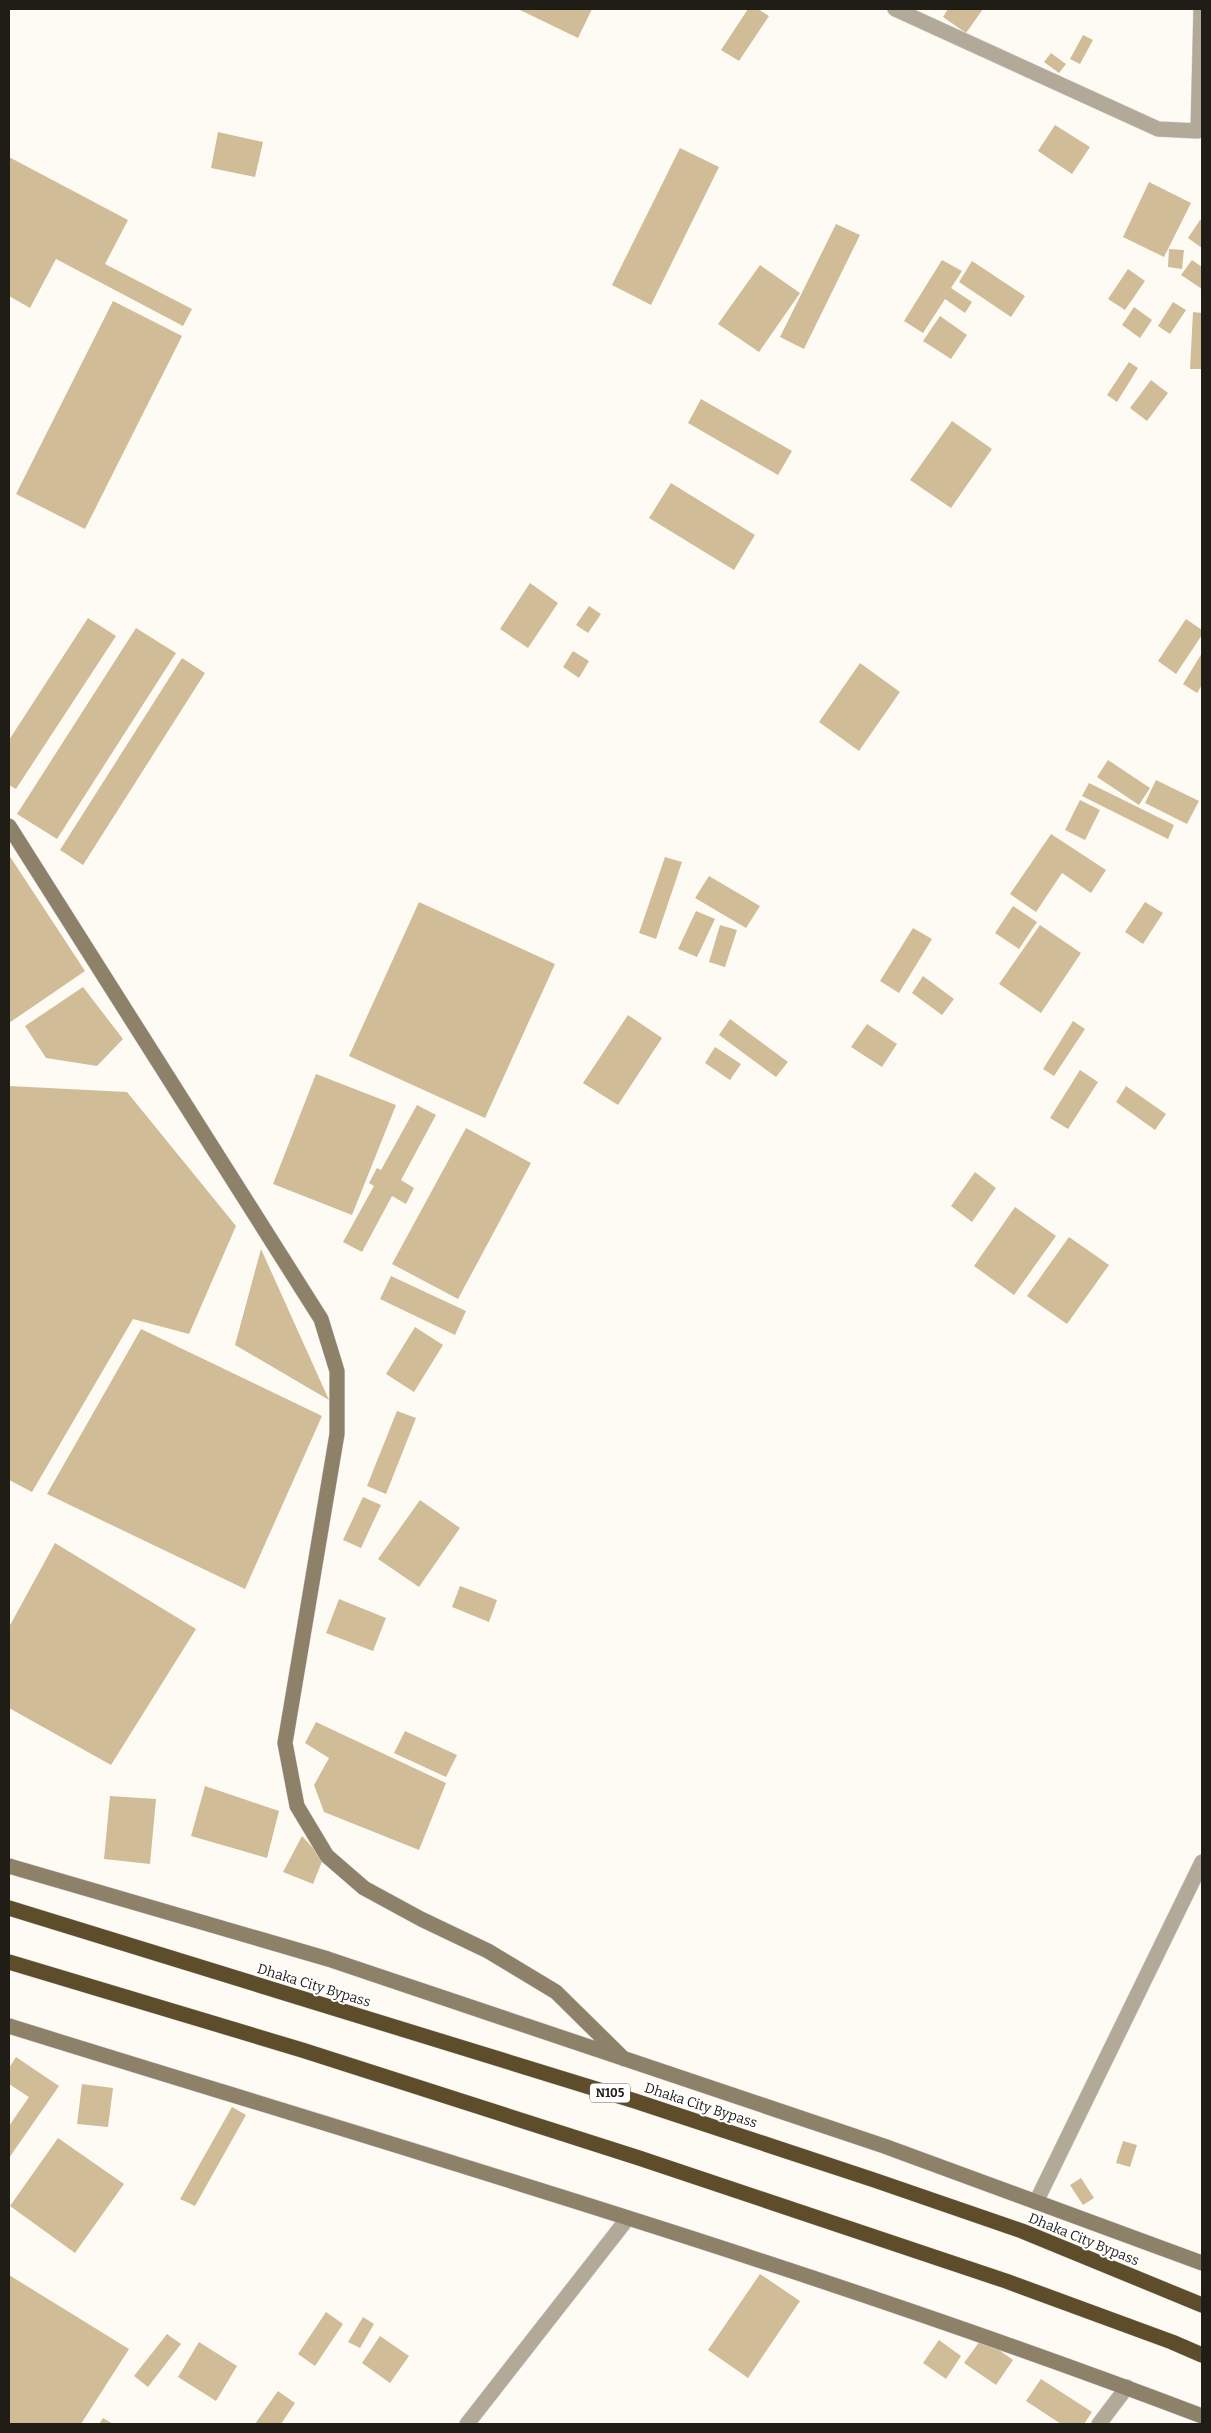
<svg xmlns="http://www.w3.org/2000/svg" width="1211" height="2433" font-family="Bitter,serif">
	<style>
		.building { fill: #d0bd97 }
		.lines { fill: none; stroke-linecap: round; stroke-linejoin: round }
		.street-casing { stroke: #dad7d1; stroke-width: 16 }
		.secondary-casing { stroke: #dad7d1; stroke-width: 16 }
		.highway-casing { stroke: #dad7d1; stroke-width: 16 }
		.street { stroke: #b2a999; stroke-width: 15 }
		.secondary { stroke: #8e816a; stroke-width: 15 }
		.highway { stroke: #5e4d2b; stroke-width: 15 }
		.labels { text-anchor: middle; stroke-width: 4; stroke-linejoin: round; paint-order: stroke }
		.shield { fill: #fff; stroke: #63615d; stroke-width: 1 }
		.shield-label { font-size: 12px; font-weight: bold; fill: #201d17 }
		.street-label { font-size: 14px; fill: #201d17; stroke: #fff }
	</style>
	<rect width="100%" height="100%" fill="#fefbf5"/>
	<path class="building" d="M518 9H592L578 38Z
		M748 9H758L769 16 739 61 721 50Z
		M948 9H983L966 33 943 17Z
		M1083 35 1093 40 1080 64 1070 59Z
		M1051 53 1066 64 1059 73 1044 62Z
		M1055 125 1090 147 1072 174 1038 151Z
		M218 132 263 142 255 177 211 168Z
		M680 148 719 167 651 305 612 285Z
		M9 157 128 220 105 264 192 309 183 326 56 259 30 308 9 296Z
		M1149 182 1191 203 1164 257 1123 237Z
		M1200 220 1202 221V248L1188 238Z
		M836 224 860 235 804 349 780 337Z
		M1169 249 1184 250 1182 269 1168 267Z
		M942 260 962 271 951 288 972 302 965 313 945 299 923 333 904 321Z
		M1192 260 1202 267V289L1181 275Z
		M972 261 1025 296 1011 317 959 282Z
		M760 265 800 293 759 352 718 324Z
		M1128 269 1145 281 1125 310 1108 299Z
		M113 301 182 336 85 529 16 494Z
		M1173 302 1186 310 1170 334 1158 326Z
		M1134 307 1152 320 1140 338 1122 325Z
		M1193 312 1202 313V369H1190Z
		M940 316 967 335 951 359 923 341Z
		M1129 362 1138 368 1117 402 1107 395Z
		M1151 380 1168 393 1147 421 1130 408Z
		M701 399 792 451 778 475 688 423Z
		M952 421 992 449 951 508 910 480Z
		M671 483 755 535 734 570 649 518Z
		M530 583 558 603 528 648 500 629Z
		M589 606 601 614 588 633 576 625Z
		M88 618 116 636 16 789 9 785V740Z
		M1186 619 1202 630V635L1176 674 1158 661Z
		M136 628 176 653 57 839 17 814Z
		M573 651 589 661 579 678 563 667Z
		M1202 653V685L1197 693 1183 684Z
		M182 658 205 673 83 865 60 850Z
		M860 663 900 692 859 751 819 722Z
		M1108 760 1150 788 1139 805 1097 777Z
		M1156 780 1199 801 1187 824 1145 803Z
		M1089 783 1174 825 1168 839 1082 796Z
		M1080 800 1100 810 1085 840 1065 830Z
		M1051 834 1106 870 1091 893 1062 873 1036 912 1010 894Z
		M9 855 85 971 9 1023Z
		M665 857 682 862 656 939 639 933Z
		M709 876 760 906 746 928 695 898Z
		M419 902 555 964 485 1118 349 1056Z
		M1145 902 1163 913 1143 944 1125 932Z
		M1013 906 1037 922 1019 949 995 933Z
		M696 911 715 919 697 957 678 949Z
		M720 925 737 930 725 967 709 962Z
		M1040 925 1081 953 1041 1013 999 984Z
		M913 928 932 939 899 993 880 981Z
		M923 976 954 999 942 1015 912 993Z
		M83 987 123 1039 97 1066 46 1058 25 1026Z
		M628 1015 662 1038 618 1105 583 1083Z
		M730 1019 788 1062 776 1077 719 1035Z
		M1073 1021 1085 1029 1054 1076 1043 1069Z
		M867 1024 897 1044 882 1067 851 1047Z
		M715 1047 741 1064 730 1080 705 1063Z
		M1080 1070 1098 1082 1068 1129 1050 1118Z
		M316 1074 396 1105 352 1215 273 1184Z
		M9 1086 127 1092 236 1226 189 1334 133 1319 32 1492 9 1480Z
		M1126 1086 1166 1114 1155 1130 1116 1102Z
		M417 1105 436 1115 401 1180 414 1188 406 1204 392 1196 362 1252 343 1242 374 1186 369 1183 377 1168 381 1170Z
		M466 1128 531 1163 458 1299 392 1264Z
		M975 1172 996 1188 972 1222 951 1206Z
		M1015 1207 1056 1236 1014 1295 974 1266Z
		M1069 1237 1109 1265 1067 1324 1027 1296Z
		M261 1249 329 1400 235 1345Z
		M391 1276 466 1311 455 1335 380 1299Z
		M415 1327 443 1345 414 1392 386 1374Z
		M141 1329 322 1416 245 1589 47 1494Z
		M397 1411 416 1418 386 1494 367 1486Z
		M363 1497 381 1505 361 1548 343 1540Z
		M420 1500 460 1528 419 1587 378 1559Z
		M55 1543 196 1629 111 1765 9 1708V1627Z
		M460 1586 497 1600 489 1622 452 1607Z
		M339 1599 386 1618 373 1651 326 1633Z
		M316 1722 446 1783 419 1850 324 1812 314 1785 329 1758 305 1743Z
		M405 1731 457 1755 446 1777 394 1753Z
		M205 1786 279 1811 267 1858 191 1836Z
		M110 1796 156 1799 150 1864 104 1859Z
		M302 1836 323 1859 313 1884 283 1872Z
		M16 2057 59 2086 9 2158V2126L29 2097 9 2084V2068Z
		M82 2084 113 2088 108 2127 77 2124Z
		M232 2107 246 2115 195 2206 180 2199Z
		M58 2138 124 2184 75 2253 10 2206Z
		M1123 2141 1137 2145 1130 2167 1116 2163Z
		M1081 2178 1094 2198 1083 2205 1070 2185Z
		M760 2274 800 2301 748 2378 708 2350Z
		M9 2275 129 2349 81 2424H9Z
		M326 2312 343 2324 315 2366 298 2354Z
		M363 2317 374 2324 360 2348 348 2342Z
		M167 2334 181 2344 148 2387 134 2376Z
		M380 2336 409 2356 390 2383 362 2363Z
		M982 2338 1013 2360 996 2385 964 2363Z
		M939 2340 961 2356 946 2379 923 2363Z
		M199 2342 237 2366 216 2401 178 2377Z
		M1041 2379 1092 2412 1084 2424H1061L1026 2401Z
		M278 2391 295 2403 281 2424H255Z
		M103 2418 113 2424H99Z"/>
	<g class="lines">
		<defs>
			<path id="street" d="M895 9 1158 129 1198 131 1201 9
				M1036 2202 1202 1862
				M467 2424 628 2218
				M1099 2424 1127 2387"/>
			<path id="secondary" d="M9 826 321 1319 337 1371V1434L285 1743 297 1806 327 1856 364 1888 421 1919 488 1951 556 1992 624 2059
				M9 1866 328 1959 884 2146 1202 2263
				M9 2026C408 2150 811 2267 1202 2416"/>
			<path id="highway" d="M9 1908 635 2101 874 2180 1022 2231 1202 2305
				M9 1962 302 2050 639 2158 1006 2281 1172 2342 1202 2355"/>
		</defs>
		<use href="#street" class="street-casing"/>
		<use href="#secondary" class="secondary-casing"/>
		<use href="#highway" class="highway-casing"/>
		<use href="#street" class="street"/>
		<use href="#secondary" class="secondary"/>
		<use href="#highway" class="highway"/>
	</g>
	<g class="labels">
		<rect class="shield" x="590" y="2083.5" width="40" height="19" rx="4"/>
		<g class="shield-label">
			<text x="610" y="2097">N105</text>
		</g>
		<g class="street-label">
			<text transform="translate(314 1985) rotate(17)" y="5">Dhaka City Bypass</text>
			<text transform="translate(701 2105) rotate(18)" y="5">Dhaka City Bypass</text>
			<text transform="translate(1084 2239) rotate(22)" y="5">Dhaka City Bypass</text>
		</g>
	</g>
	<rect width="1211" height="2433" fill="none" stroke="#201d17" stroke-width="20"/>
</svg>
